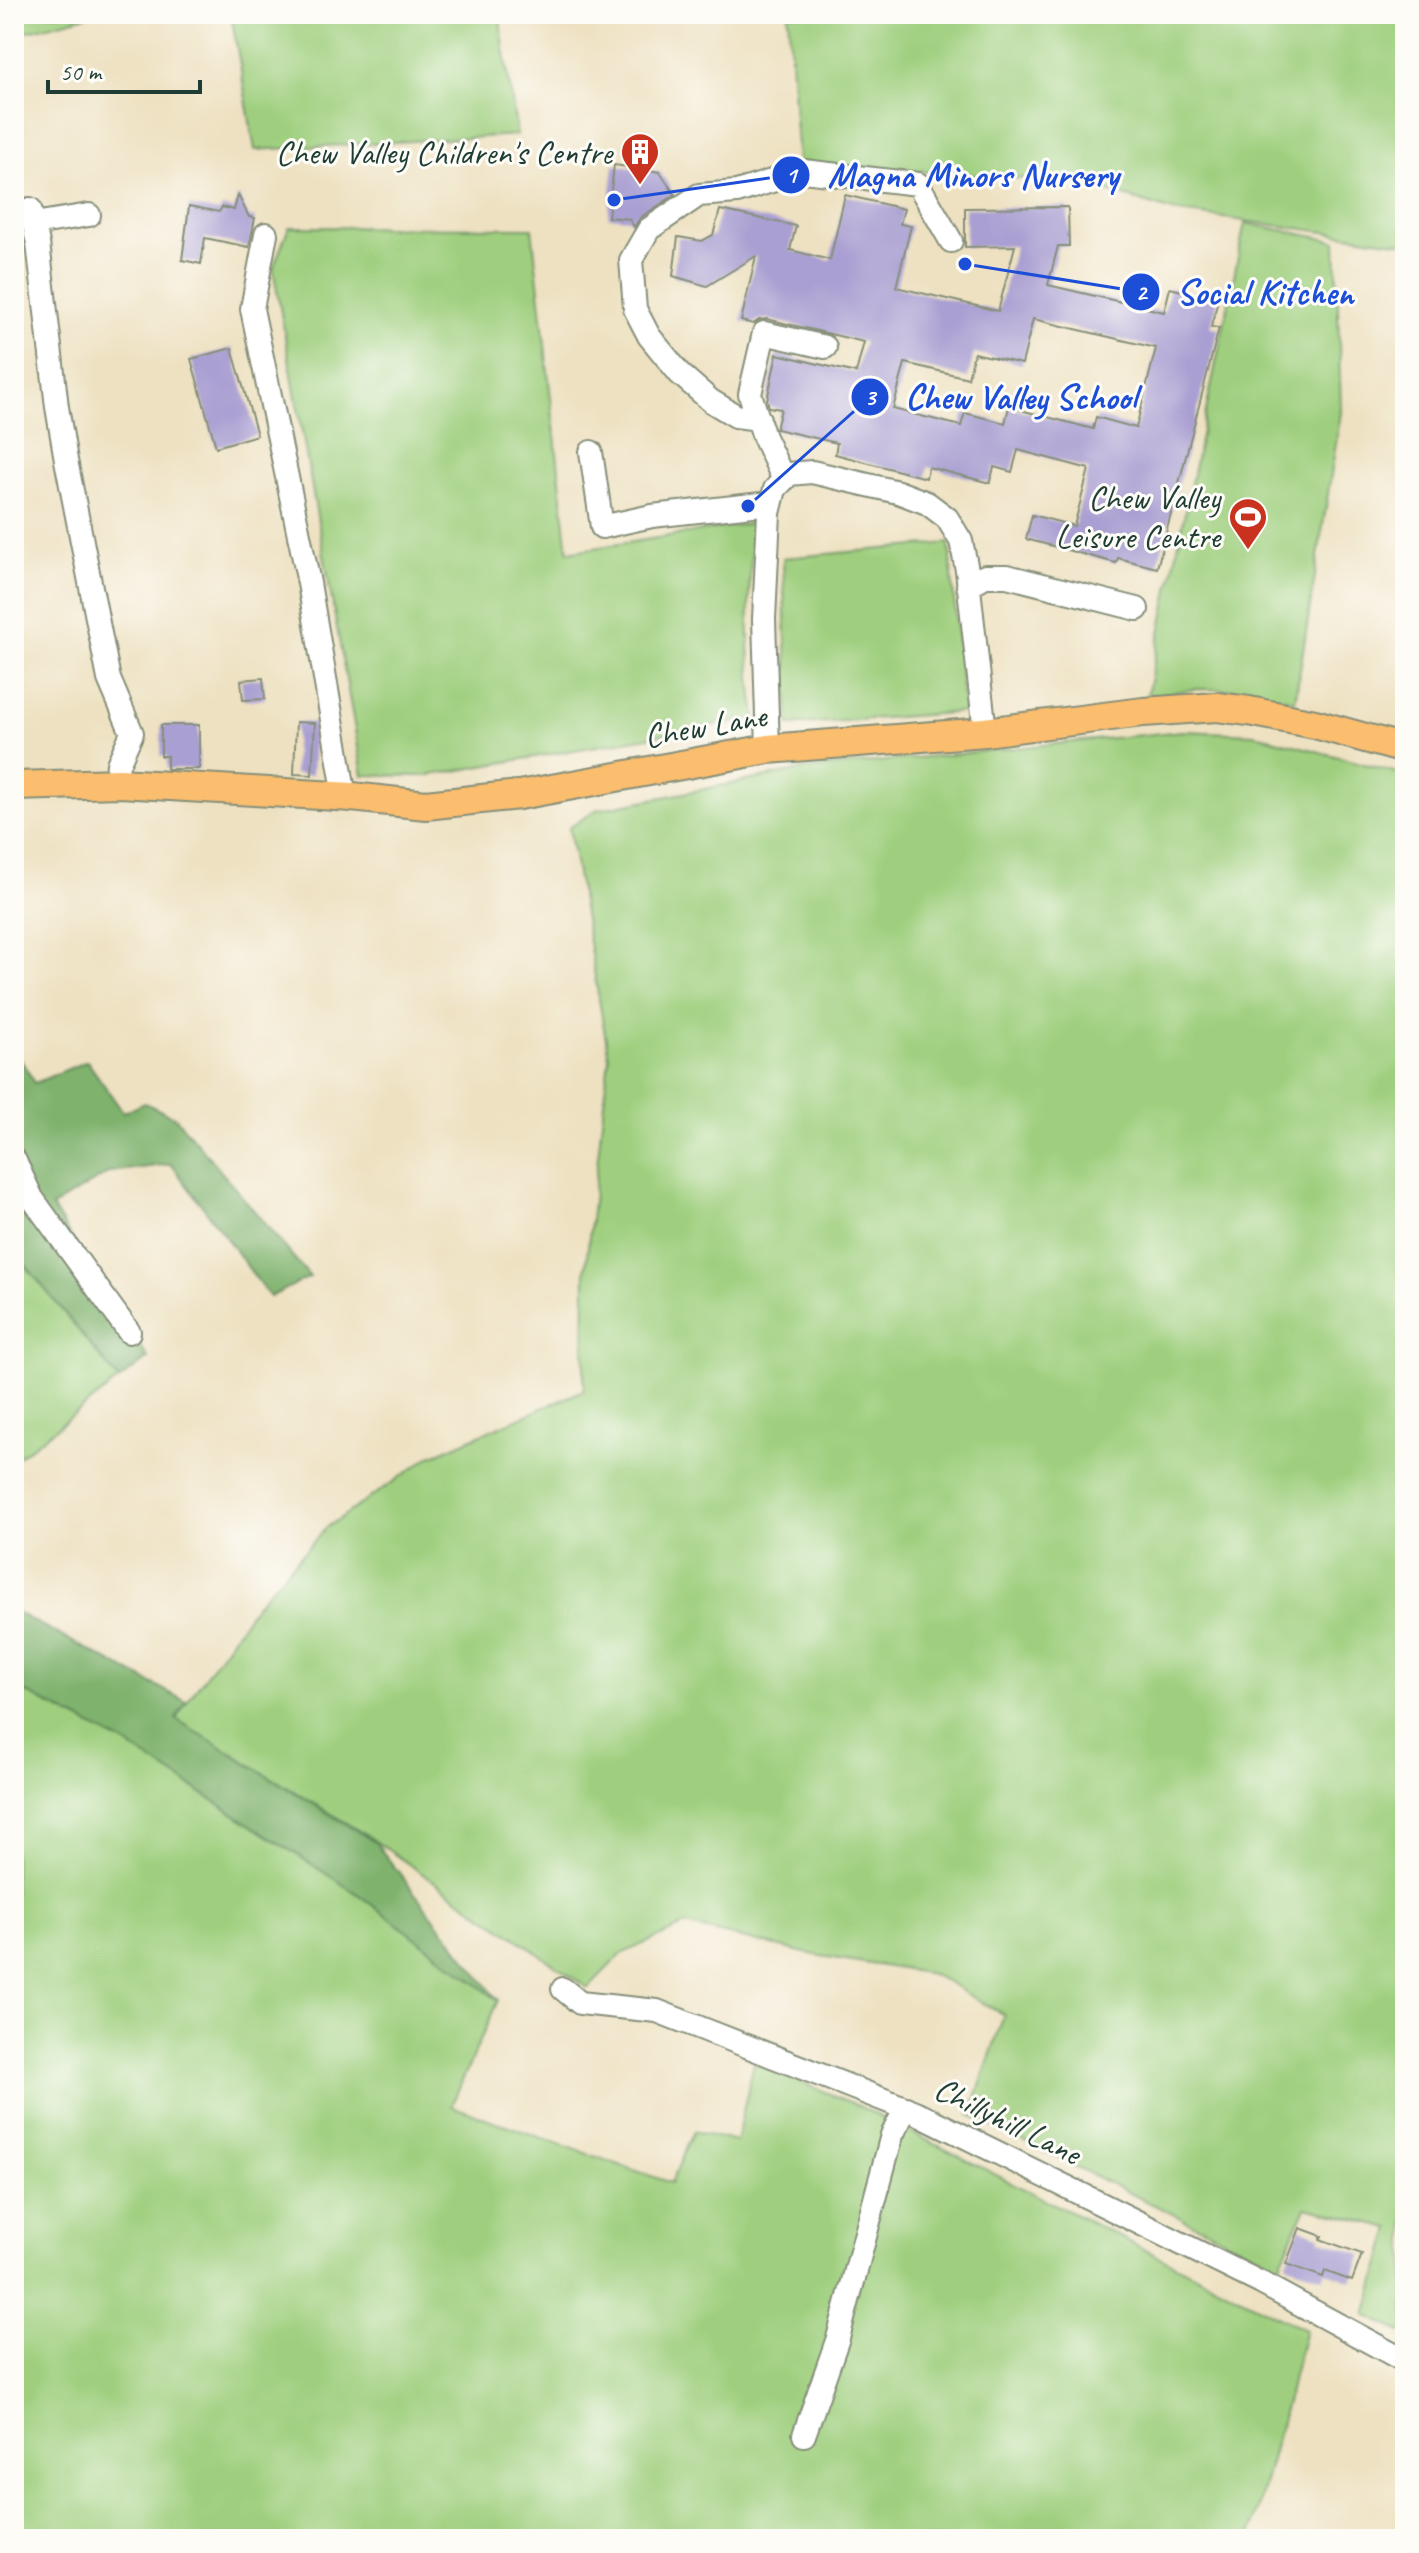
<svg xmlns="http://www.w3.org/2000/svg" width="1419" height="2553" font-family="Caveat,sans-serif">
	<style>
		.green { fill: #9fcf7e; stroke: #5f8659; stroke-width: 2 }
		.forest { fill: #7fb26d; stroke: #4f7850; stroke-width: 2 }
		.building { fill: #a99fd2; fill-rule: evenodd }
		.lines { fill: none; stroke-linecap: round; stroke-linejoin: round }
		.minor-casing { stroke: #868f7a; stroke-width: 26 }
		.major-casing { stroke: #868f7a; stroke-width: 32 }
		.minor { stroke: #fff; stroke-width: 22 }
		.major { stroke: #fbbd6e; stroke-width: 28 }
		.labels { text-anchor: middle; stroke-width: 6; stroke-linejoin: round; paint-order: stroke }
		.poi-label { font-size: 34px; fill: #1f3d34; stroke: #fdfcf7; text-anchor: end }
		.street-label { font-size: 34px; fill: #1f3d34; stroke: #fdfcf7 }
		.leader { fill: none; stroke: #1d4ed8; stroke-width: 3 }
		.callout-dot { fill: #1d4ed8; stroke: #fdfcf7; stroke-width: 3 }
		.mark-label { font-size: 24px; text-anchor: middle; font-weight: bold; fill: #fff }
		.callout-label { font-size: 36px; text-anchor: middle; font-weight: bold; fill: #1d4ed8; stroke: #fdfcf7; stroke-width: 6; stroke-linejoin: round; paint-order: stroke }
	</style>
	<rect width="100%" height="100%" fill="#fdfcf7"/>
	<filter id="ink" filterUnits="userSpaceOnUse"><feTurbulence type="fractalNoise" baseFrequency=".0125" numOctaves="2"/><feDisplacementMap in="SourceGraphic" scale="16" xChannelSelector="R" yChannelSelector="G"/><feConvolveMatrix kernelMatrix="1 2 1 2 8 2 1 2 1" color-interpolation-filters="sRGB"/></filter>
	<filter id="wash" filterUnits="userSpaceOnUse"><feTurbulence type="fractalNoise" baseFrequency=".006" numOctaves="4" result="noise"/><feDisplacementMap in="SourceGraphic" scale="32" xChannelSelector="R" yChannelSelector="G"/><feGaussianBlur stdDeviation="1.8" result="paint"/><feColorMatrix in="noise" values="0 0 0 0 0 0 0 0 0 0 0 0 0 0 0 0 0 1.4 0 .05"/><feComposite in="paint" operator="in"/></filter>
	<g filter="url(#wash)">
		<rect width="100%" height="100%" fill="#eee1c1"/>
		<path class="green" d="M14 14H94L14 35Z
			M231 14H499L517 135 255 150Z
			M788 14H1405V243L1173 211 1082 183 798 162Z
			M1245 223 1336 241 1341 412 1295 701 1252 690 1195 689 1147 696Z
			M289 227 532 228 568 552 754 523C748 591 745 651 756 718L426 776 363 775 273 268Z
			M949 543 964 712 789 725 783 558Z
			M1182 731 1254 734 1405 775V2334L1366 2315 1391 2228 1306 2207 1279 2266 970 2115 1004 2015 932 1974 815 1955 685 1925 621 1954 588 1988 368 1836 175 1719 255 1606 326 1528 431 1456 584 1390 585 1274 609 1057 569 828 596 810 808 769Z
			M14 1251 119 1380 14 1460Z
			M14 1686 128 1745 359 1895 498 2000 451 2106 671 2183 694 2131 736 2142 754 2063 857 2105 1305 2330 1250 2539H14Z"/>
		<path class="forest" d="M14 1049 35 1083 87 1061 123 1112 145 1103 175 1117 310 1277 270 1297 171 1164 110 1172 52 1207 148 1358 119 1380 14 1251Z
			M14 1611 187 1702 176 1719 375 1842 498 2000 359 1895 128 1745 14 1686Z"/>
		<g id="blocks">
			<path class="building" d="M614 165 660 172 675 195 641 217 634 227 629 219 608 217Z
				M238 195 249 217 255 218 249 247 205 238 201 264 182 260 189 206 219 212 222 207 234 210Z
				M845 195 904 209 900 224 911 226 896 287 998 311 1015 246 965 247V208L1068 207 1069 246H1058L1048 285 1164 312 1170 288 1218 300 1211 327 1219 328 1157 568 1118 558 1116 563 1026 539 1032 515 1074 526 1089 469 1018 450 1012 472 994 467 990 483 928 467 926 478 835 454 837 443 776 429 781 409 769 407 767 400 777 354 856 373 864 342 767 319 759 320 753 324 741 321 756 256 707 286 673 276 678 237 702 241 713 235 720 210 796 226 790 250 830 260ZM1033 319 1156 348 1136 428 1096 417 1093 429 1009 407 1005 423 965 413 961 426 893 409 905 363 968 378 974 353 1022 364Z
				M232 348 257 435 216 447 191 359Z
				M263 678 265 699 243 700 241 680Z
				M296 722 315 723 312 775 294 774Z
				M161 725H199V769H167V756H161Z
				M1300 2228 1322 2236 1320 2239 1362 2254 1352 2281 1325 2271 1323 2277 1286 2264Z"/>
		</g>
	</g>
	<g filter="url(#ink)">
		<use href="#blocks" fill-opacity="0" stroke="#868f7a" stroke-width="2"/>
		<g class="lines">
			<defs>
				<path id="minor" d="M30 209 38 243 57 407 66 460 109 679 132 733 118 764 116 783
					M34 224 89 215
					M266 234 252 309 309 583 345 797
					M759 419 736 416 711 401 680 374 649 336 635 309 631 260 649 229 699 195 737 192 803 171 918 184 951 241
					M591 452 602 527 652 516 771 503
					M784 480 764 437 750 394 764 333 825 347
					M968 586 985 576H1007L1137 609
					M768 749 764 619 769 513 775 489 789 474 812 472 898 492 927 503 947 518 961 541 967 570 985 732
					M14 1159 32 1198 129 1332
					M563 1989 580 2003 657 2011 915 2112 1261 2283 1405 2361
					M804 2435 838 2338 892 2135 906 2108"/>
				<path id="major" d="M14 786 120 783 352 797 426 805 519 795 768 749 985 732 1143 712 1217 707 1249 711 1315 724 1405 749"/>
			</defs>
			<use href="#minor" class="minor-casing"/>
			<use href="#major" class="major-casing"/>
			<use href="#minor" class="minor"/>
			<use href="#major" class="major"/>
		</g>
	</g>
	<defs>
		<symbol id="building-pin" viewBox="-11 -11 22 30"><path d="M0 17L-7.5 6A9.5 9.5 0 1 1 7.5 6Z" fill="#c8321e" stroke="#fdfcf7"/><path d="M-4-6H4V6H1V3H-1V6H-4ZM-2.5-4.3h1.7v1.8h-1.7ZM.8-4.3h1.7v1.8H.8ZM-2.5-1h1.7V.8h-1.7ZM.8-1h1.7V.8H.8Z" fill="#fff"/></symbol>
		<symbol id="stadium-pin" viewBox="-11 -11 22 30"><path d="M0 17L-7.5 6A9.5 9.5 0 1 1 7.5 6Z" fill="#c8321e" stroke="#fdfcf7"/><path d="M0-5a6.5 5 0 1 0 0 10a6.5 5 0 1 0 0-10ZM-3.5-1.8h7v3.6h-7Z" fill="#fff"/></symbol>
	</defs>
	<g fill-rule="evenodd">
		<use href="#building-pin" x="618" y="130" width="44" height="60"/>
		<use href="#stadium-pin" x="1226" y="495" width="44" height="60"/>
	</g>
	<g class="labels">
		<g class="poi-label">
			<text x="612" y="164">Chew Valley Children's Centre</text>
			<text x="1220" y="509">Chew Valley<tspan x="1220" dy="39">Leisure Centre</tspan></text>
		</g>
		<g class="street-label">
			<text transform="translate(705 725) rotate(-10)" y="12">Chew Lane</text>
			<text transform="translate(1008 2120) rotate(26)" y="12">Chillyhill Lane</text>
		</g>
	</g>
	<path class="leader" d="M614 200L791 175M965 264L1141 292M748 506L870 397"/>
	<g class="callout-dot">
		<circle cx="614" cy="200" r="8"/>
		<circle cx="965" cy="264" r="8"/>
		<circle cx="748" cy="506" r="8"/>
		<circle cx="791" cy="175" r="20"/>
		<circle cx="1141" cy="292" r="20"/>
		<circle cx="870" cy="397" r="20"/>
	</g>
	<g class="mark-label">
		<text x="791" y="183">1</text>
		<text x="1141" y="300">2</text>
		<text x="870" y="405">3</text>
	</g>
	<g class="callout-label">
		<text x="973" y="187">Magna Minors Nursery</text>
		<text x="1265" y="304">Social Kitchen</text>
		<text x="1021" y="409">Chew Valley School</text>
	</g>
	<rect width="1419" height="2553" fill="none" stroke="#fdfcf7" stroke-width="48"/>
	<path d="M48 80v12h152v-12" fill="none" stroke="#1f3d34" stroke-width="4"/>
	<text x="60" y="80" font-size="24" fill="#1f3d34" stroke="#fdfcf7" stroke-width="6" paint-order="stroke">50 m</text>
</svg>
